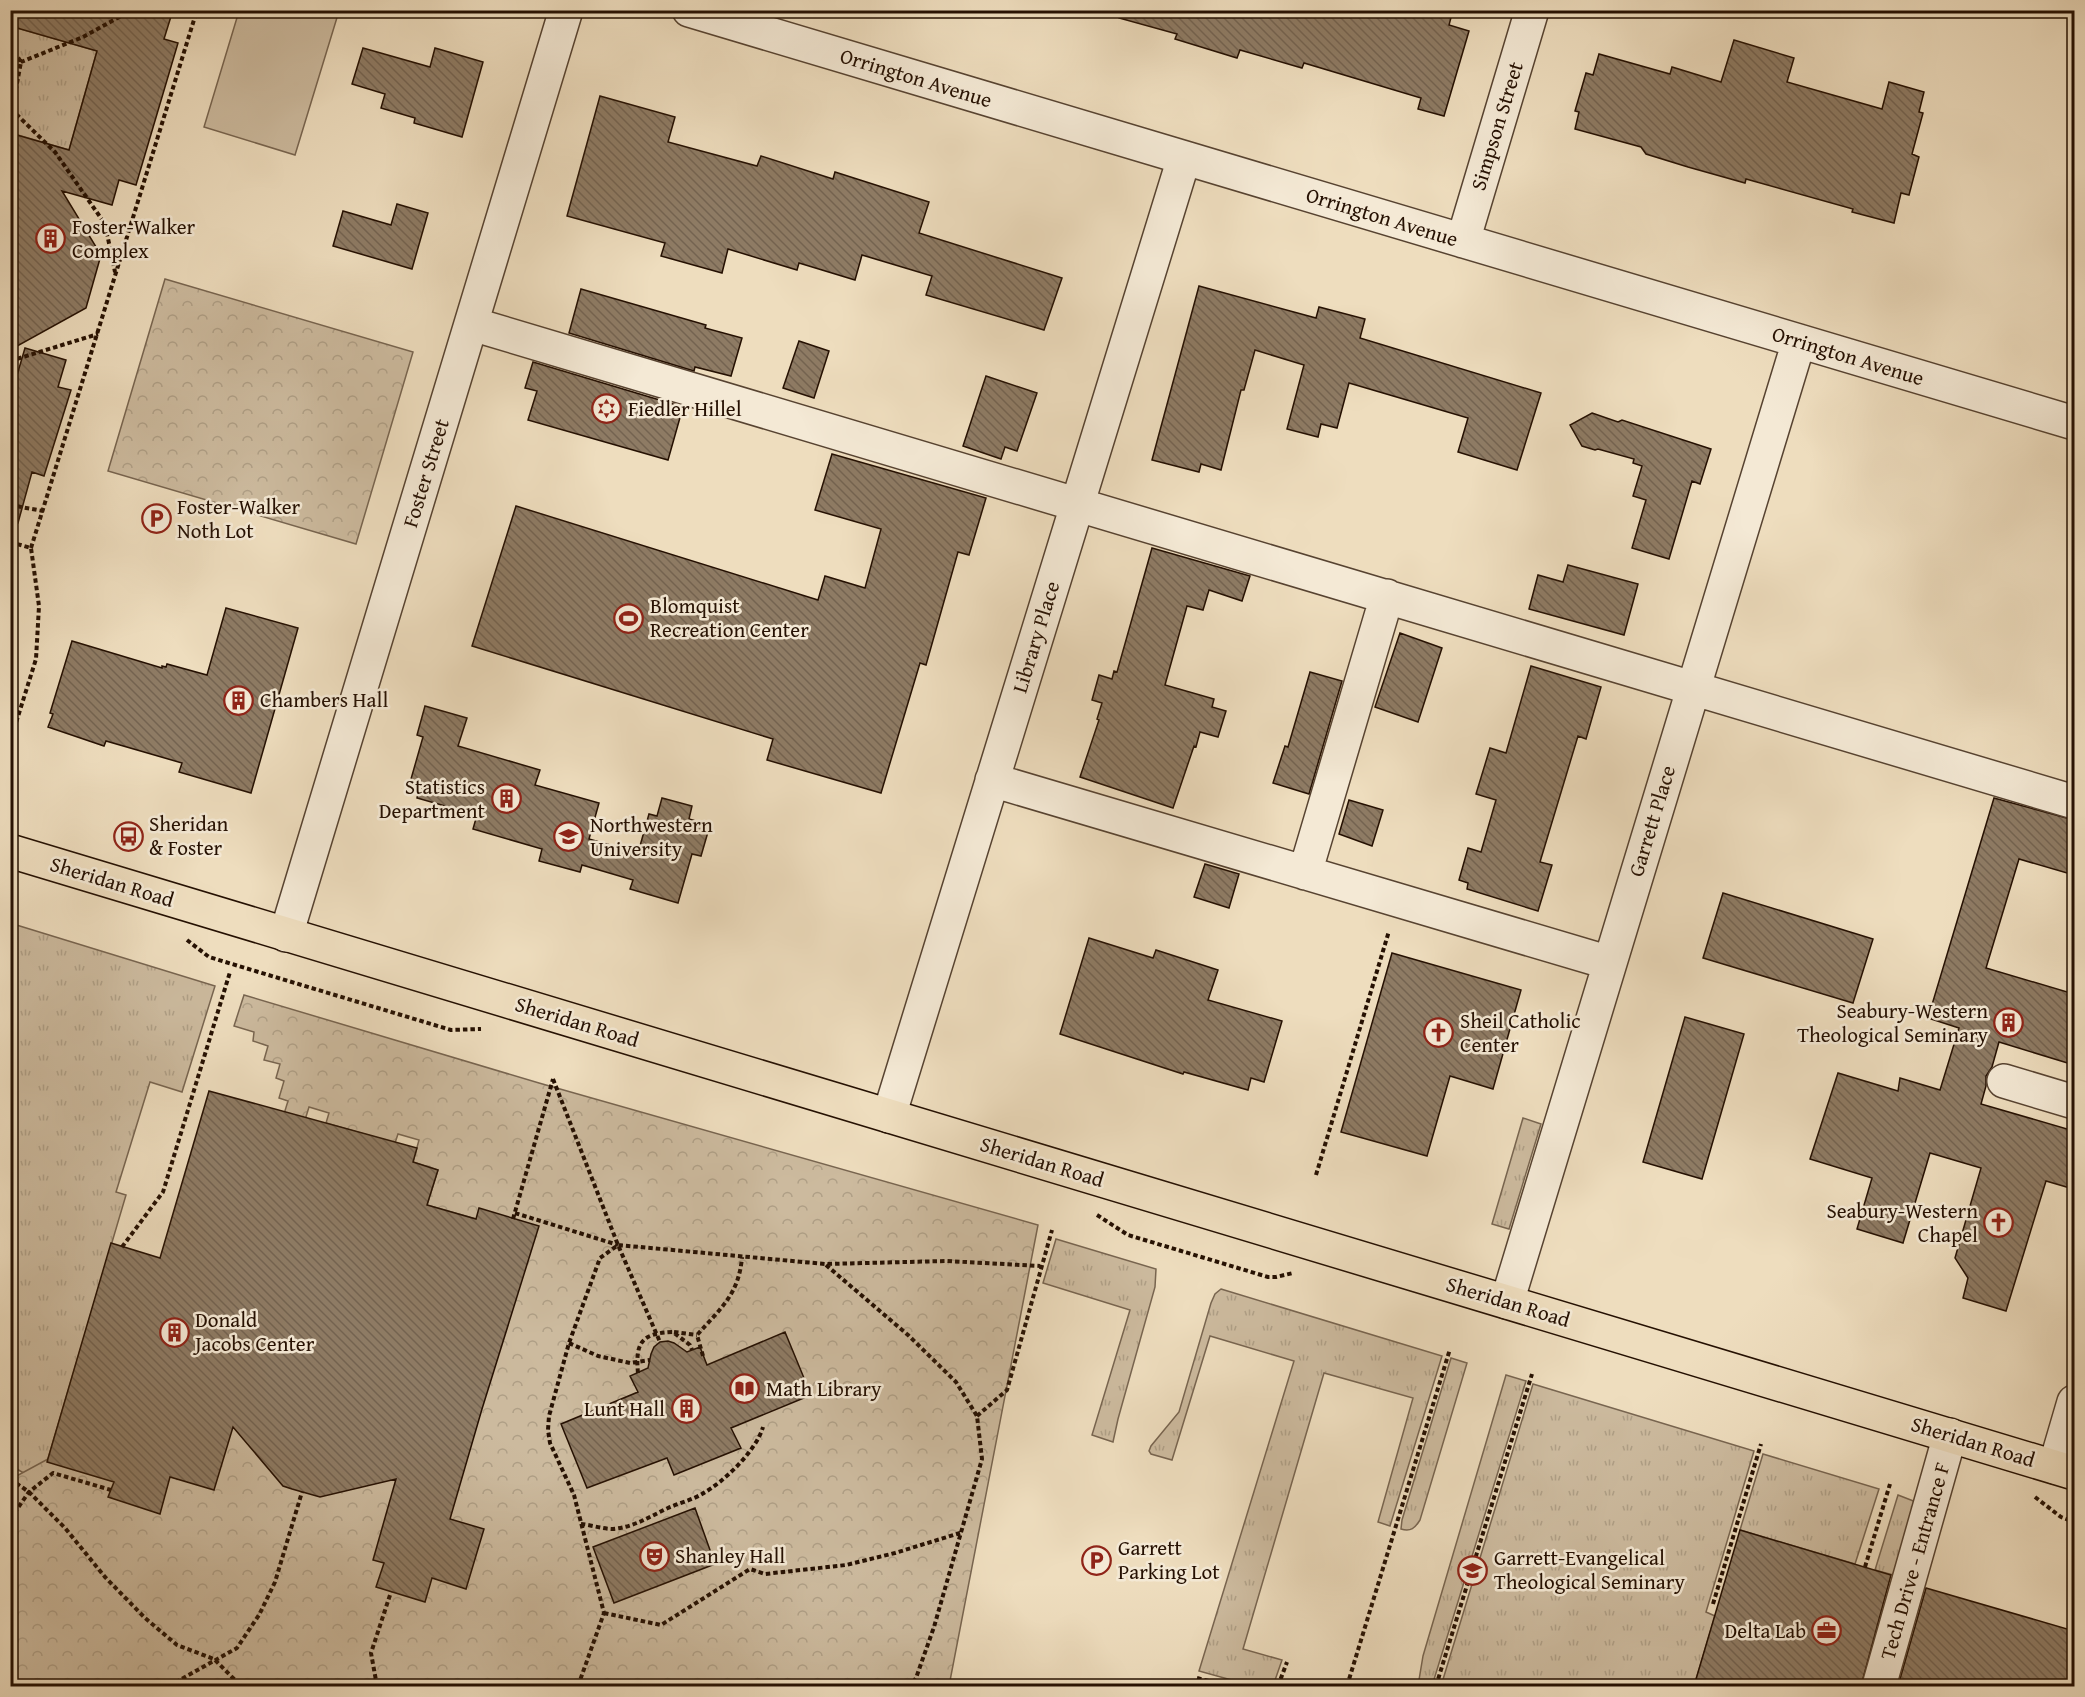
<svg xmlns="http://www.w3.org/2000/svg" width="2085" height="1697" font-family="'Gentium Book Plus',serif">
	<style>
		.grass { fill: url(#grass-tufts); stroke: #786550; stroke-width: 1.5 }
		.park { fill: url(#park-crowns); stroke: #786550; stroke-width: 1.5 }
		.pitch { fill: #ccba9e; stroke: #786550; stroke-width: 1.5 }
		.building { fill: url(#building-back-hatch); stroke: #251002; stroke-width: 1.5 }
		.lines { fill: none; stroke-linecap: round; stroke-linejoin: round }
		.minor-casing { stroke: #574331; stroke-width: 36 }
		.major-casing { stroke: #251002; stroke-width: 36 }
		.path { stroke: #251002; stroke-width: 4; stroke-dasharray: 4.5 3; stroke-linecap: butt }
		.minor { stroke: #f4e9d5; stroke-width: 33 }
		.major { stroke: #eeddbe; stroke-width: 33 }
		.labels { text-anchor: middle; stroke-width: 5; stroke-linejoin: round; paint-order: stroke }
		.street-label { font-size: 21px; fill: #251002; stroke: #f4e9d5 }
		.poi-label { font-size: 21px; fill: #251002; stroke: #f4e9d5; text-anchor: start }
	</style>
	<defs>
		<pattern id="grass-tufts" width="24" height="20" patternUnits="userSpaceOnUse" patternTransform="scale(1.5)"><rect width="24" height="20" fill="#ccba9e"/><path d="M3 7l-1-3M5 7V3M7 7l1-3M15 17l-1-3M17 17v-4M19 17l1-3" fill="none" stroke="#af9f86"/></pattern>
		<pattern id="park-crowns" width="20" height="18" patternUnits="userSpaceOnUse" patternTransform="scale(1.5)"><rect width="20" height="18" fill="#ccba9e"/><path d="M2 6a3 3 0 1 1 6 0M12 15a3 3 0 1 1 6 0" fill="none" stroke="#af9f86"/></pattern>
		<pattern id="building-back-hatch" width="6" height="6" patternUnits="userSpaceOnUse" patternTransform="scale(1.5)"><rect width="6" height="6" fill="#8e7b64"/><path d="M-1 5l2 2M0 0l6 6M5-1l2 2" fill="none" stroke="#746350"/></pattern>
	</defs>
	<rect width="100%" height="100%" fill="#eeddbe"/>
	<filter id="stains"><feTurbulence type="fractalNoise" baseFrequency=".00333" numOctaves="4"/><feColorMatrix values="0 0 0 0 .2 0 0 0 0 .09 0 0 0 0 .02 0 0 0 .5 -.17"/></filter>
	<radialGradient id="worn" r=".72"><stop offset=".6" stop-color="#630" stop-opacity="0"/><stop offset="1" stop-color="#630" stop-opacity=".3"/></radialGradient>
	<path class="grass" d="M10 26 97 51 69 150 11 133Z
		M10 923 215 986 182 1092 150 1082 116 1192 126 1195 47 1462 27 1475 10 1465Z
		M1523 1118 1541 1124 1509 1229 1492 1224Z
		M1056 1239 1156 1269 1155 1287 1118 1419 1113 1442 1092 1435 1130 1310 1043 1283Z
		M1221 1289 1442 1356 1390 1526 1378 1522 1413 1398 1324 1373 1243 1649 1282 1660 1273 1686H1253L1199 1671 1294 1361 1210 1336 1172 1460 1151 1454 1149 1451 1151 1446 1179 1412 1211 1303 1215 1294Z
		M1451 1358 1467 1363 1420 1520C1415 1528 1411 1532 1401 1529L1402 1520Z
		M1506 1375 1526 1381 1432 1686H1418L1423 1656Z
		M1533 1384 1754 1451 1706 1612 1715 1616 1694 1686H1441Z
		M1763 1454 1879 1489 1855 1564 1740 1530Z
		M1898 1495 1916 1502 1897 1576 1875 1570Z"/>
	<path class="park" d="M165 279 413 352 356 544 108 471Z
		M244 995 539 1083 1038 1225 949 1686H11V1479L499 1215 476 1219 427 1205 438 1170 413 1162 419 1140 398 1134 395 1143 326 1123 329 1113 309 1107 301 1133 280 1127 288 1101 279 1098 284 1081 276 1078 280 1064 264 1060 268 1046 253 1041 254 1032 234 1026Z"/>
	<path class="pitch" d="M239 11H339L295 155 204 127Z"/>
	<path class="building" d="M10 10H173L164 39 178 43 136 185 119 180 112 205 62 191 101 255 86 308 10 350V133L69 150 97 51 10 26Z
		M1120 10H1453L1449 25 1469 31 1444 116 1418 109 1421 98 1304 63 1302 68 1240 50 1237 58 1175 39 1177 34 1119 18Z
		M1734 40 1794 58 1787 82 1882 109 1889 82 1924 92 1919 112 1923 113 1912 154 1919 157 1909 195 1901 193 1894 223 1852 212 1853 209 1746 179 1745 183 1688 167 1646 154 1641 147 1575 129 1579 112 1575 111 1586 73 1593 75 1599 54 1670 74 1672 67 1721 82Z
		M363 48 430 67 435 48 483 62 462 137 414 123 415 118 381 108 385 94 352 84Z
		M600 96 675 117 668 142 757 166 761 156 833 179 835 172 929 202 919 233 1062 278 1044 330 926 295 932 276 862 255 855 280 799 263 797 270 728 249 722 273 661 256 665 243 567 216Z
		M397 204 428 213 412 269 333 246 343 211 391 225Z
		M1199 286 1316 318 1319 307 1365 319 1360 338 1541 393 1517 470 1458 452 1468 418 1349 383 1337 428 1321 424 1318 437 1287 429 1304 365 1255 350 1244 390H1241L1221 470 1201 464 1199 472 1152 460Z
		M581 289 706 325 705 328 742 338 731 376 695 367 694 371 569 333Z
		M799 341 829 351 814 398 783 388Z
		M25 348 66 360 58 387 71 390 44 476 32 472 18 523 10 522V399Z
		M533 362 683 407 668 460 528 420 537 391 525 388Z
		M986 376 1037 393 1017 451 1005 447 1001 459 963 446Z
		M1592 413 1618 422 1622 420 1711 449 1700 484 1692 481 1669 559 1632 548 1646 500 1633 496 1642 466 1633 463 1634 459 1598 449 1595 450 1582 446 1570 425Z
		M832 454 986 498 969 555 958 552 926 665 920 663 881 793 767 760 773 739 472 646 516 506 818 600 825 576 865 588 881 529 815 510Z
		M1152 548 1250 576 1242 601 1209 590 1203 610 1187 606 1165 685 1214 699 1212 707 1226 711 1218 737 1200 732 1196 747 1194 746 1173 808 1080 777 1099 720 1097 719 1102 703 1092 700 1099 675 1112 679 1114 671 1117 672Z
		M1568 565 1638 584 1624 635 1529 609 1538 575 1563 582Z
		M226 608 298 628 251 793 179 772 182 763 106 741 104 746 48 727 53 714 50 713 72 641 162 668V666L166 667 167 664 207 675Z
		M1400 633 1442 648 1418 722 1375 707Z
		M1531 666 1601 687 1586 739 1578 736 1540 862 1552 865 1538 911 1467 889 1468 883 1459 880 1468 848 1481 852 1496 800 1476 794 1490 748 1506 753Z
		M1310 672 1342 681 1309 794 1273 783 1285 746 1288 747Z
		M425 706 467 718 458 746 540 770 535 785 599 803 589 839 638 853 649 814 657 816 662 798 692 806 689 819 710 825 701 856 692 854 678 903 630 889 633 880 582 865 580 872 539 861 542 849 473 829 477 815 417 798 419 789 409 786 423 737 417 735Z
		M1994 798 2074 820V875L2019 859 1986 968 2074 994V1065L1999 1042 1992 1067 1986 1076V1086L1981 1104 2074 1131V1172L2070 1188 2046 1181 2006 1311 1963 1298 1968 1278 1955 1258 1981 1168 1930 1153 1903 1243 1857 1229 1872 1178 1810 1159 1838 1073 1898 1091 1900 1078 1940 1090 1959 1028 1928 1018Z
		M1349 800 1383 810 1372 846 1339 834Z
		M1205 864 1239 874 1229 908 1194 897Z
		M1723 893 1873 939 1853 1003 1703 958Z
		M1089 938 1153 958 1156 950 1218 970 1208 1000 1282 1021 1264 1082 1251 1078 1248 1090 1184 1072 1183 1074 1060 1034Z
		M1392 953 1521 990 1493 1089 1450 1076 1427 1156 1341 1132Z
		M1685 1017 1744 1034 1702 1179 1643 1162Z
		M209 1091 417 1148 413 1162 438 1170 427 1205 476 1219 479 1208 539 1226 482 1409 450 1519 484 1529 466 1589 432 1578 425 1602 376 1587 384 1563 373 1560 396 1479 320 1497 292 1489 283 1486 233 1427 214 1490 170 1477 160 1514 108 1497 114 1482 47 1462 111 1243 160 1258Z
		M785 1332 811 1395 731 1428 741 1448 674 1475 667 1458 587 1488 561 1424 638 1392 630 1376 648 1368 651 1354 654 1347 660 1342 668 1341 674 1343 687 1352 700 1347 707 1365Z
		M695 1508 715 1564 614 1603 593 1547Z
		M1740 1530 1891 1575 1861 1686H1694Z
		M1926 1588 2074 1631V1686H1898Z"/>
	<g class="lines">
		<defs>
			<path id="minor" d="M689 10 2074 423
				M1463 241 1532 10
				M472 324 2074 802
				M992 780 1610 963
				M1305 873 1387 596
				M286 935 566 10
				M2004 1081 2074 1102
				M889 1116 1184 158
				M1507 1302 1799 341
				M2055 1467 2074 1402
				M1879 1686 1950 1435"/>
			<path id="major" d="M10 851 2074 1473"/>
		</defs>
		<use href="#minor" class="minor-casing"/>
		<use href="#major" class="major-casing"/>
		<path class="path" d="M10 45 21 62 12 110 55 152 105 224 115 272
			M10 73 21 62 83 37 132 10
			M10 361 98 334
			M10 505 43 511
			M10 542 31 548 39 606 36 659 10 742
			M31 548 197 10
			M187 940 209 957 232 964 451 1030 481 1029
			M553 1079 618 1245 660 1342
			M1316 1175 1389 931
			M515 1213 618 1245
			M1097 1215 1128 1235 1268 1277H1276L1293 1273
			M513 1219 553 1079
			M122 1247 163 1192 230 972
			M826 1265 908 1335 956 1382 977 1416 982 1459 934 1627 916 1678 910 1686
			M674 1332 697 1335
			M569 1343 598 1356 630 1363 650 1360
			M703 1356 697 1335C721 1308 739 1294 742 1257
			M638 1373C635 1342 642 1333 673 1332L690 1345 692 1350
			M977 1416 1007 1390 1052 1230
			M10 1479 29 1492 65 1528 105 1577 145 1618 177 1645 214 1659 241 1686
			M2035 1497 2061 1517 2074 1522
			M10 1519 29 1492 53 1473 111 1490
			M581 1524C591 1525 603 1529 613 1529 634 1527 649 1517 668 1508 679 1503 692 1500 702 1494 724 1482 756 1451 763 1427
			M1865 1567 1890 1484
			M1713 1604 1761 1444
			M604 1613 661 1625 750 1569 765 1574 846 1565 895 1553 960 1533
			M1197 1678 1229 1686
			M169 1686 237 1648 259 1615 275 1582 302 1492
			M377 1686 371 1653 391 1592
			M578 1686 604 1613 574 1495 550 1443 548 1430 549 1416 569 1343 600 1258 618 1245 825 1264 946 1261 1040 1266
			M1278 1686 1287 1662
			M1347 1686 1450 1349
			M1436 1686 1532 1374"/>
		<use href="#minor" class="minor"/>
		<use href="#major" class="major"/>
	</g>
	<defs>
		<symbol id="building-ring" viewBox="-11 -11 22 22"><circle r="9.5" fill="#f4e9d5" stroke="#8f2418" stroke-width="1.5"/><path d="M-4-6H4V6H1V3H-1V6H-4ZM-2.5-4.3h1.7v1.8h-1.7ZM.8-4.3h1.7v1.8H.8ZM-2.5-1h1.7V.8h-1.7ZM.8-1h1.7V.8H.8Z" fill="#8f2418"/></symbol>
		<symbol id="synagogue-ring" viewBox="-11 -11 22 22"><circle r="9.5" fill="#f4e9d5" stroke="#8f2418" stroke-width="1.5"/><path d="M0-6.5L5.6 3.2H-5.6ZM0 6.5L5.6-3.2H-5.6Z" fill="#8f2418"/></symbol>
		<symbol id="parking-ring" viewBox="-11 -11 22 22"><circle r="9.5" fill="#f4e9d5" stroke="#8f2418" stroke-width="1.5"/><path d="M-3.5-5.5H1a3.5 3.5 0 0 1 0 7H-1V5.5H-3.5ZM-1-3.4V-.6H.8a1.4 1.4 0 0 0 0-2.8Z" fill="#8f2418"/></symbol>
		<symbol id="stadium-ring" viewBox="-11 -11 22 22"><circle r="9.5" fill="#f4e9d5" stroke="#8f2418" stroke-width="1.5"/><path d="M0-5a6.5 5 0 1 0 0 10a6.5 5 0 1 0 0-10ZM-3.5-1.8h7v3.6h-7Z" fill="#8f2418"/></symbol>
		<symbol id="bus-ring" viewBox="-11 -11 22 22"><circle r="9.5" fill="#f4e9d5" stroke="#8f2418" stroke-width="1.5"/><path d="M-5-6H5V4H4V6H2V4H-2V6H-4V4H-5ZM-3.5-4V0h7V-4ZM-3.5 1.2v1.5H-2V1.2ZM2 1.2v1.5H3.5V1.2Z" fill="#8f2418"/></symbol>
		<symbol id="university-ring" viewBox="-11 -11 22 22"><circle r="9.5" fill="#f4e9d5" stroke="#8f2418" stroke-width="1.5"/><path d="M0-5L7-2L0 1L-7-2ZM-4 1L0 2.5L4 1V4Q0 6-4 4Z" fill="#8f2418"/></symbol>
		<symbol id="church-ring" viewBox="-11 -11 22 22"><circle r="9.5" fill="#f4e9d5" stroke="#8f2418" stroke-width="1.5"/><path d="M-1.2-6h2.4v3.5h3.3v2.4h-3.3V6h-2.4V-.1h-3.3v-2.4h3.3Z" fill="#8f2418"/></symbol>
		<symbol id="library-ring" viewBox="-11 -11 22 22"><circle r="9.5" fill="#f4e9d5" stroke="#8f2418" stroke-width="1.5"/><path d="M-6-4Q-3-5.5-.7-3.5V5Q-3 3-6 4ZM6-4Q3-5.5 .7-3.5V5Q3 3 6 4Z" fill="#8f2418"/></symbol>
		<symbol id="theatre-ring" viewBox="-11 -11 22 22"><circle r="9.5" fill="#f4e9d5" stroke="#8f2418" stroke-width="1.5"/><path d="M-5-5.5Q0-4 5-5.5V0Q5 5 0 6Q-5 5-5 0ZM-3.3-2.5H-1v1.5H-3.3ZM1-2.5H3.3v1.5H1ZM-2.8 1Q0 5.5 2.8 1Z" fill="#8f2418"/></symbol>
		<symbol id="office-ring" viewBox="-11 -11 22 22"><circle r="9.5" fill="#f4e9d5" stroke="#8f2418" stroke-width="1.5"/><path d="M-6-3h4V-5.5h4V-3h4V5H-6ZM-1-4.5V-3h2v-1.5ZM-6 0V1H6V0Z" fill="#8f2418"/></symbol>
	</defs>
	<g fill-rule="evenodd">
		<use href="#building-ring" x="34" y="222" width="33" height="33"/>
		<use href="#synagogue-ring" x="590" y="392" width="33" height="33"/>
		<use href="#parking-ring" x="140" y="502" width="33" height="33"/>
		<use href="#stadium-ring" x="612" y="602" width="33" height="33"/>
		<use href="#building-ring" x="222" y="684" width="33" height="33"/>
		<use href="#building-ring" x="490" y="782" width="33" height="33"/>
		<use href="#bus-ring" x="112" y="820" width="33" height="33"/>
		<use href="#university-ring" x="552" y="820" width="33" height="33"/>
		<use href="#building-ring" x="1992" y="1006" width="33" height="33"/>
		<use href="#church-ring" x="1422" y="1016" width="33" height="33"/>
		<use href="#church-ring" x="1982" y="1206" width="33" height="33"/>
		<use href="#building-ring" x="158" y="1316" width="33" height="33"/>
		<use href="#library-ring" x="728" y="1372" width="33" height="33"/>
		<use href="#building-ring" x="670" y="1392" width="33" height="33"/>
		<use href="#theatre-ring" x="638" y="1540" width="33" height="33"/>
		<use href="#parking-ring" x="1080" y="1544" width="33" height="33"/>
		<use href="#university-ring" x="1456" y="1554" width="33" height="33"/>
		<use href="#office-ring" x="1810" y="1614" width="33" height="33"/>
	</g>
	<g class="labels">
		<g class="street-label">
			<text transform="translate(916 78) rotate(17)" y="7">Orrington Avenue</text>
			<text transform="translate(1497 126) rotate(-73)" y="7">Simpson Street</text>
			<text transform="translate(1382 217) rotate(17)" y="7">Orrington Avenue</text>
			<text transform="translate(1848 356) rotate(17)" y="7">Orrington Avenue</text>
			<text transform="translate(426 473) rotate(-73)" y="7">Foster Street</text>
			<text transform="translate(1036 637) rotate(-73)" y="7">Library Place</text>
			<text transform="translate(1652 821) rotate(-73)" y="7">Garrett Place</text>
			<text transform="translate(112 882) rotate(17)" y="7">Sheridan Road</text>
			<text transform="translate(577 1022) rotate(17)" y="7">Sheridan Road</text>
			<text transform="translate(1042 1162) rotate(17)" y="7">Sheridan Road</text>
			<text transform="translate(1508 1302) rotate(17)" y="7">Sheridan Road</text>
			<text transform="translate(1973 1442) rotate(17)" y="7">Sheridan Road</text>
			<text transform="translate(1915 1561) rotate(-74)" y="7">Tech Drive - Entrance F</text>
		</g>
		<g class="poi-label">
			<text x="72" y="234">Foster-Walker<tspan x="72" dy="24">Complex</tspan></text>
			<text x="628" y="416">Fiedler Hillel</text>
			<text x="177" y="514">Foster-Walker<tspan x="177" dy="24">Noth Lot</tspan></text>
			<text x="650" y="613">Blomquist<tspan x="650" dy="24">Recreation Center</tspan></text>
			<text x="260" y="707">Chambers Hall</text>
			<text x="485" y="794" text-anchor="end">Statistics<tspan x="485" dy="24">Department</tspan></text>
			<text x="149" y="831">Sheridan<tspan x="149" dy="24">&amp; Foster</tspan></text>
			<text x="590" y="832">Northwestern<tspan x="590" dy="24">University</tspan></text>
			<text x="1988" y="1018" text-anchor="end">Seabury-Western<tspan x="1988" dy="24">Theological Seminary</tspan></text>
			<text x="1460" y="1028">Sheil Catholic<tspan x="1460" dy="24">Center</tspan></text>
			<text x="1978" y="1218" text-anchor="end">Seabury-Western<tspan x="1978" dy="24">Chapel</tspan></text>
			<text x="195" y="1327">Donald<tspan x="195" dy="24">Jacobs Center</tspan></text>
			<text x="766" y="1396">Math Library</text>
			<text x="665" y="1416" text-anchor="end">Lunt Hall</text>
			<text x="1118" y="1555">Garrett<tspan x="1118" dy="24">Parking Lot</tspan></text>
			<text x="675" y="1563">Shanley Hall</text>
			<text x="1494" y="1565">Garrett-Evangelical<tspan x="1494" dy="24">Theological Seminary</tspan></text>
			<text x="1806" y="1638" text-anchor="end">Delta Lab</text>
		</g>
	</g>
	<rect width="2085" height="1697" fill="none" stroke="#eeddbe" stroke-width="36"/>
	<rect x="12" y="12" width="2061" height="1673" fill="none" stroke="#251002" stroke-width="3"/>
	<rect x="18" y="18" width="2049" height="1661" fill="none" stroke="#251002" stroke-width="1.5"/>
	<rect width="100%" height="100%" filter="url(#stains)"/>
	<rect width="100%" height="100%" fill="url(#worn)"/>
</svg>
